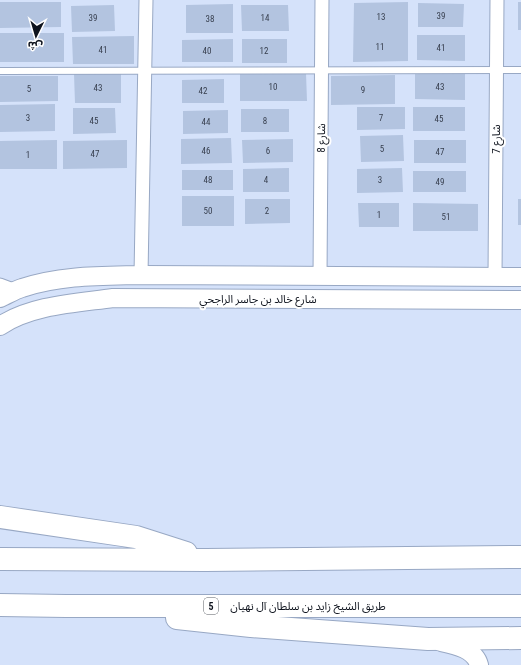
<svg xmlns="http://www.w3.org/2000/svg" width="521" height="665" font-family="'Roboto Condensed','Noto Sans Arabic',sans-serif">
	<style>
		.building { fill: #b3c4e0 }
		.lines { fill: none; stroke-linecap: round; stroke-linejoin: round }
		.lane-casing { stroke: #98a8c4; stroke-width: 8 }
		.street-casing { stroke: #98a8c4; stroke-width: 15 }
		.secondary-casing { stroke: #98a8c4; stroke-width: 20 }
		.highway-casing { stroke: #98a8c4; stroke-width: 24 }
		.lane { stroke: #fff; stroke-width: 6 }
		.street { stroke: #fff; stroke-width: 13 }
		.secondary { stroke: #fff; stroke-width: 18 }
		.highway { stroke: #fff; stroke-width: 22 }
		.labels { text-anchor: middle; stroke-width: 4; stroke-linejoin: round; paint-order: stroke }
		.number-label { font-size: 9px; fill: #373f4e }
		.shield { fill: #fff; stroke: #565a61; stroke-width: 1 }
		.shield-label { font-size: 10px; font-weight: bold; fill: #0e131d }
		.street-label { font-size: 11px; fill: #0e131d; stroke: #fff }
	</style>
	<rect width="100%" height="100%" fill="#d5e2fa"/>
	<path class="building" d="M0 2H61V27L0 28Z
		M408 2V61L353 62 354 3Z
		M518 2H521V30H518Z
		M418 3 464 4 463 27H418Z
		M233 4V33H186V5Z
		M114 5 115 31 72 32 71 6Z
		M241 5H288L289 31H242Z
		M0 33H64V62H0Z
		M417 35H465V61L417 60Z
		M134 36V64H73L72 37Z
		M233 39V62H182V40Z
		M242 39H287V63H242Z
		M121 73V103H75L74 74Z
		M240 73H306L307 101H240Z
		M415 74H465V100L415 99Z
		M395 75V104L331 105V76Z
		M0 76H58V101L0 102Z
		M224 79V103H182V80Z
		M55 104V131L0 132V105Z
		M357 107H405V129L357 130Z
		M413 107H465V131H413Z
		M73 108H115L116 133 73 134Z
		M241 109H289V132H241Z
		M228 110V133L183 134V111Z
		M403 135 404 161 361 162 360 136Z
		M231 138 232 163 181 164V139Z
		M293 139V162L243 163 242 140Z
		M57 140V169H0V141Z
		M127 140V168L63 169V141Z
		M414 140H466V163H414Z
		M289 168V192H243V169Z
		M402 168 403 192 357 193V169Z
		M182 170H233V190H182Z
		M413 171H466V192H413Z
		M182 196H234V226H182Z
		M245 199H290V223L245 224Z
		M518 199H521V225H518Z
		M358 203H399V227H359Z
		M413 203 478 204V231H413Z"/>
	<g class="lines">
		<defs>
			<path id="lane" d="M0 71 521 70"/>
			<path id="street" d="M141 275 146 0
				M320 277 322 0
				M495 277 497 0
				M0 285 16 291"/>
			<path id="secondary" d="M0 298C7 295 15 290 22 288 61 275 102 276 141 275L521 277
				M0 326C31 305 77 303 113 298L521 300
				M441 642C455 645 475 649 479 665"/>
			<path id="highway" d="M0 517 136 537 186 553
				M0 559 206 560 521 557
				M0 605 66 606H521
				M177 618 251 626 428 639 521 638"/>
		</defs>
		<use href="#lane" class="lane-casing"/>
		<use href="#street" class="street-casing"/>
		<use href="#secondary" class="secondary-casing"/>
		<use href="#highway" class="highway-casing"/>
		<use href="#lane" class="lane"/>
		<use href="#street" class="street"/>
		<use href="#secondary" class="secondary"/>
		<use href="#highway" class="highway"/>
	</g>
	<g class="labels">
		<g class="number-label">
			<text x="441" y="19">39</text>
			<text x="381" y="20">13</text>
			<text x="93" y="21">39</text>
			<text x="265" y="21">14</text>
			<text x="210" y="22">38</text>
			<text x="380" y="50">11</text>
			<text x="441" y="51">41</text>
			<text x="103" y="53">41</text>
			<text x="207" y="54">40</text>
			<text x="264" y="54">12</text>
			<text x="273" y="90">10</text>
			<text x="440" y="90">43</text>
			<text x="98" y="91">43</text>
			<text x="29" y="92">5</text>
			<text x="363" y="93">9</text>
			<text x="203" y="94">42</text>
			<text x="28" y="121">3</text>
			<text x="381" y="121">7</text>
			<text x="439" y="122">45</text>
			<text x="94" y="124">45</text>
			<text x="265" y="124">8</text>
			<text x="206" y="125">44</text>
			<text x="382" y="152">5</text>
			<text x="206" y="154">46</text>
			<text x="268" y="154">6</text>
			<text x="440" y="155">47</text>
			<text x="95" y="157">47</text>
			<text x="28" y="158">1</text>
			<text x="208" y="183">48</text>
			<text x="266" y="183">4</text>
			<text x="380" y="183">3</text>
			<text x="440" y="185">49</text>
			<text x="208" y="214">50</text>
			<text x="267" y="214">2</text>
			<text x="379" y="218">1</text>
			<text x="446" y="220">51</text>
		</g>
		<rect class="shield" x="204" y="598" width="14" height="16" rx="3"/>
		<g class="shield-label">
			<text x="211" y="610">5</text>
		</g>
		<g class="street-label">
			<text transform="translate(321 138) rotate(-89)" y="4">شارع 8</text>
			<text transform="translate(496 139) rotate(-90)" y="4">شارع 7</text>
			<text x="258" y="303">شارع خالد بن جاسر الراجحي</text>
			<text x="308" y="610">طريق الشيخ زايد بن سلطان آل نهيان</text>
		</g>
	</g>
	<g transform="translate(36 36) rotate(185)" stroke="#ffffff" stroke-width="3" paint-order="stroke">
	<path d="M0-3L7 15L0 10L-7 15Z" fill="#0e131d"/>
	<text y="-6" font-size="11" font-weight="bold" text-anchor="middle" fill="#0e131d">ش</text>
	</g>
</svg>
